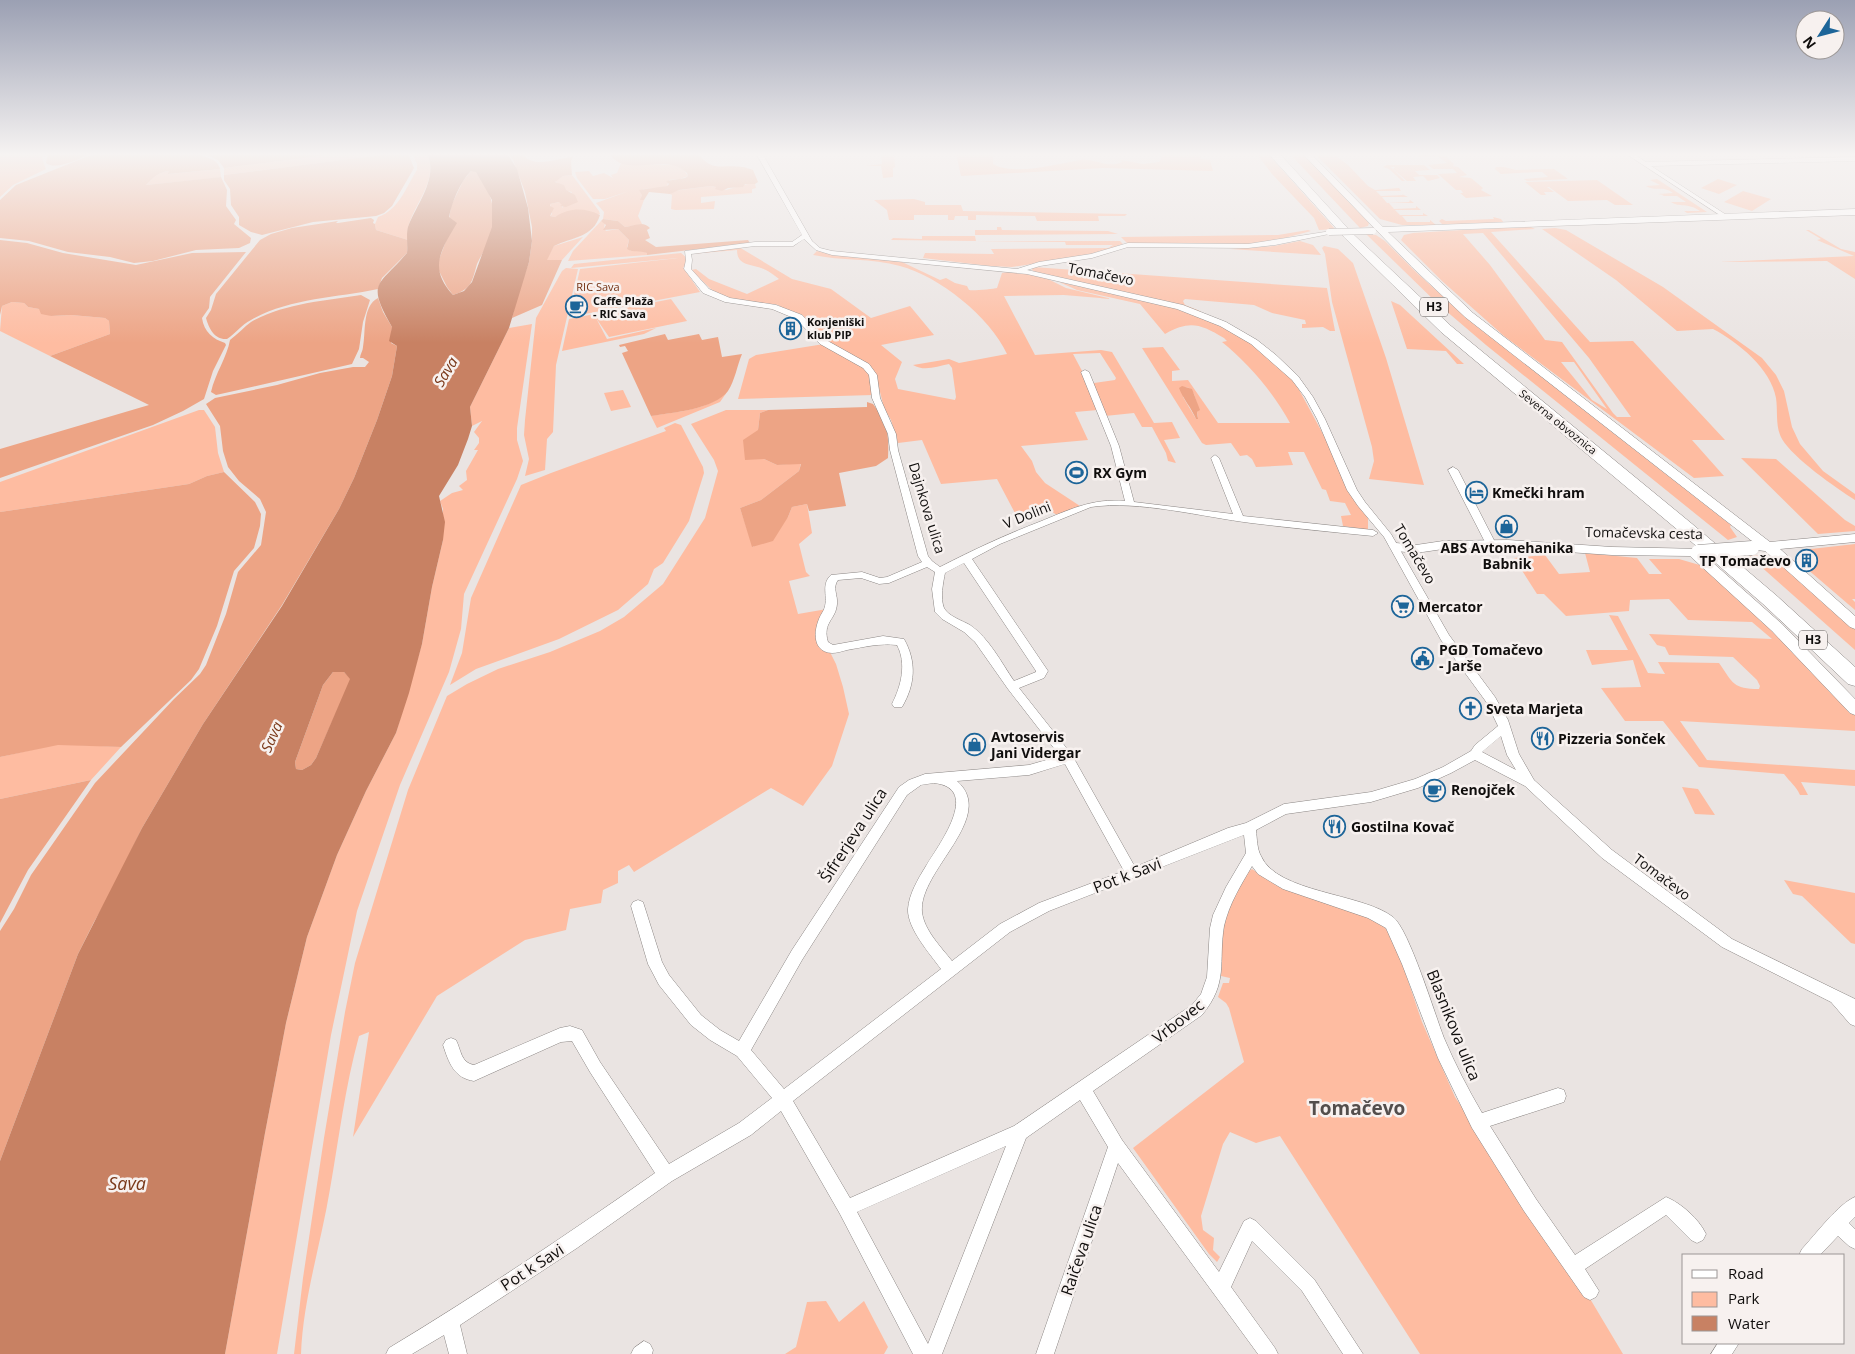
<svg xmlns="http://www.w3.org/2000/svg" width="1855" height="1354" font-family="'Open Sans',sans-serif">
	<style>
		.green { fill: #febca1; fill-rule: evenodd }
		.forest { fill: #eda485 }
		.water { fill: #c88163; fill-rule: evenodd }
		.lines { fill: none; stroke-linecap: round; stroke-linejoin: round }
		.street-casing { stroke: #8b8684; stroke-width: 1 }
		.secondary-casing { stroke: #8b8684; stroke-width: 1 }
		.highway-casing { stroke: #8b8684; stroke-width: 1 }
		.street { fill: #fff; fill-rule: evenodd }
		.secondary { fill: #fff; fill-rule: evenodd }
		.highway { fill: #fff; fill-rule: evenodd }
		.street-bridge-casing { stroke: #8b8684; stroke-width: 7; stroke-linecap: butt }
		.secondary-bridge-casing { stroke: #8b8684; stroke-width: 15; stroke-linecap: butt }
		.street-bridge { stroke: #fff; stroke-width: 6 }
		.secondary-bridge { stroke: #fff; stroke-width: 14 }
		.labels { text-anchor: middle; stroke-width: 5; stroke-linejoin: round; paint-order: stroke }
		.far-park-label { font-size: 11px; fill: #712f10; stroke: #f7f1ef }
		.far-poi-label { font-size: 11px; font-weight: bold; fill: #100e0d; stroke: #f7f1ef; text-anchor: start }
		.far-street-label { font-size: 11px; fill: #100e0d; stroke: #f7f1ef }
		.shield { fill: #f7f1ef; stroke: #555251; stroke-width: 1 }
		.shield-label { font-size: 12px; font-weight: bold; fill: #100e0d }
		.street-label { font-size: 14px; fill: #100e0d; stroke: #f7f1ef }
		.poi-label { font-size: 14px; font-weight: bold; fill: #100e0d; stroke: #f7f1ef; text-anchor: start }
		.water-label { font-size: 15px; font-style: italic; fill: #7a3819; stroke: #f7f1ef }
		.near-street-label { font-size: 16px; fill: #100e0d; stroke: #f7f1ef }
		.near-water-label { font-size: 18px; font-style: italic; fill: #7a3819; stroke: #f7f1ef }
		.near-quarter-label { font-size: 19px; font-weight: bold; fill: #534e4c; stroke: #f7f1ef }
	</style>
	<rect width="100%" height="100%" fill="#eae4e2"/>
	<path class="green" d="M0 153H44L42 159 46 169 13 185 0 197Z
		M345 153H380L381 155 224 175V168Z
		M412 153H427C439 181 414 203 408 228 407 233 409 236 408 240L376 230 375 224 378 217C399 210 406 187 417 170V164Z
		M864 153H894L895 167 893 168V177L883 178 881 166H865L882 164 881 154Z
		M956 153H1000L993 157V164C1013 176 1058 164 1080 160 1095 158 1109 169 1122 162L1121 160 1143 164 1159 162 1165 153H1199L1201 159 1210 160 1213 171 1103 168 961 176Z
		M1256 153H1267L1335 229 1319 230 1314 218 1272 174Z
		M1289 153H1303L1369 223 1368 226 1360 228Z
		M1314 153H1332L1348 165 1368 186 1375 190 1399 188 1401 191H1376L1381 196 1403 195 1402 194 1408 197H1382L1387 203 1409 202 1410 200 1414 203H1389L1394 209 1416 208V206L1421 210H1395L1400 215H1423V213L1428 216H1402L1407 222H1430V220L1436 225H1402L1380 219Z
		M1415 153H1441L1440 155 1445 156 1454 164 1453 166 1458 167 1467 175 1459 177 1471 178 1483 188 1481 190 1492 196 1466 198 1460 193H1463L1461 190H1456L1438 174 1457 173 1453 169H1433L1428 165 1447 163 1438 156 1419 157Z
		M621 163 675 165 683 169 688 176 680 179 669 180 667 186 660 188 643 189 641 200H644L638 216 642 224 625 227 618 221 603 219 604 212 596 203 629 191 605 199H593L577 178 575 172 589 171 593 176 604 173 613 178 611 175 617 173Z
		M1387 165H1424L1430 170 1415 171 1419 175H1437L1440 178 1428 181 1423 176 1413 177 1416 181H1407L1393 169 1395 167H1391L1405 181H1402L1389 169 1383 167Z
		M1496 167H1504L1516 170 1554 169 1568 179 1527 181 1524 179 1548 177 1542 172H1537L1501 174 1495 169Z
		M220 169 221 177 215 178 146 185C153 178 158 172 169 171V174Z
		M572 175 599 211 600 214H593L588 211 559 215 555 217 550 216 552 214 550 204 559 202 562 203V208L572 192 567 191 555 181 563 176Z
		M1657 179 1707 212 1687 213 1684 211H1700C1687 202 1680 208 1671 202H1686L1677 196H1662L1664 195 1658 194 1673 193C1663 185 1655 192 1646 186L1660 185 1650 180Z
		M1718 179 1737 185 1719 194 1701 188Z
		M1597 180 1633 205H1615L1607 200 1568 201 1549 187H1547L1554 192H1544L1546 195H1541L1525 182Z
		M751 183 755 184 756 188 752 189V193L701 197V203L715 201 714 209 675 210 671 209 672 195 670 194 673 191 711 186 726 190Z
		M1743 191 1771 199 1752 211 1724 202Z
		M914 199 925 202V205H961L963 211 1127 214 1125 216H1098L1099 221H1037L1035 216 976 215V220H968V216H955L954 220H948V215H914V220H889L887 210 874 200Z
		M1493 217 1501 219 1504 223 1443 225 1439 221 1442 219 1446 221 1494 219Z
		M601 221 605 223 604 228 606 231 618 229 629 240 627 247 631 251H643L647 253V255L568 261 573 251Z
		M1529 226 1535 229 1491 232 1590 342 1633 341 1725 440H1692L1724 476 1694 478 1504 336 1442 281 1401 240 1404 235 1413 233ZM1483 233 1589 358 1631 417H1617L1613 413 1562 342 1545 340 1490 265 1463 234ZM1561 362H1574L1607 409 1592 400Z
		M997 227H1001L1002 230 1108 231 1118 234 975 235V230H997Z
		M1555 228 1566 230 1663 287 1762 358 1776 375 1784 391 1792 427 1800 444 1823 471 1855 494V500C1836 488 1793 458 1782 439 1775 427 1778 411 1776 398 1771 369 1738 342 1713 329L1677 331 1616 280 1542 229Z
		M1308 230 1311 231 1281 239 1245 245 1127 243 1121 237 1278 235Z
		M1806 230H1809L1841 249 1855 252V279L1827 261 1719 262 1854 256 1817 240 1821 239Z
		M1366 234 1376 235 1385 241 1418 274 1475 325 1731 525 1730 527 1737 537 1728 540 1486 345 1438 304Z
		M922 236H975L976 241H1120L1123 244 1097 254 1012 267 990 266 923 258 925 253 994 254 991 249 1108 248 1113 245H1066L1065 242 891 240 893 238 922 239Z
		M583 237 562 260H546L554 246Z
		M1300 241 1313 245 1321 255 1230 249 1274 246Z
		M1324 246 1338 249 1353 263 1386 358 1424 485 1369 479 1374 461 1372 447 1332 302 1325 254 1322 248Z
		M739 247 792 279 831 289 871 318 910 306 934 335 881 345 902 362 895 379 898 389 955 400 956 397 952 368 949 364C937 366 925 372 913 365L949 359 959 363 1007 354C990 317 939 276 900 266 872 258 841 261 813 255L817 251 835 255 901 259 902 262 940 280 946 278 955 283 967 286 969 290C972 291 994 289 997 288L1002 273 1014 271 1046 278 1066 288 1112 299 1064 295 1004 296 1035 355 1101 350 1112 352 1154 423 1172 422 1180 438 1164 440 1176 463 1168 461 1166 453 1152 427H1142L1134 413 1105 416 1093 385 1094 383 1115 380 1116 378 1100 353 1073 354 1089 384 1098 410 1075 412 1088 440 1021 446 1032 461 1036 472 1045 483 1080 506 1057 515 1041 505 1030 509 1029 512 1023 516 1016 515 997 479 941 484 922 440 898 443 891 420 884 408 876 376 824 340 809 325 778 308 779 305 730 299 714 292 691 270 696 269 709 279 747 294 779 279C774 275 767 270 761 268 749 264 737 265 737 250L691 254Z
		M681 253 687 258 685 267H683L700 292 569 317 580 269 678 258 571 268 574 264Z
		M1033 267 1327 288 1335 331H1330L1323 327 1302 328V324H1306L1305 320 1272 313 1254 305 1185 299 1183 301 1185 305 1200 311 1201 313C1145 295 1091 288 1035 272L1032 270Z
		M566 268 578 269 556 365 553 432 547 439 545 470 525 476 529 459 524 435 525 420 536 318 562 271Z
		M1059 282 1167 305 1223 327 1248 341 1291 378 1297 386 1368 517V530L1343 526 1341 516 1351 515 1345 503 1330 501 1326 490 1322 489 1304 452H1288L1293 465 1256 467 1252 459 1247 455 1240 456 1231 443 1206 445 1202 443 1142 348 1163 347 1180 370 1172 371V381L1188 380 1218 423H1290C1274 393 1248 363 1222 342L1227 341 1224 338C1200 324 1190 320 1165 334L1140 304 1077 290ZM1185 387 1189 388 1194 394 1199 410 1197 412 1198 417 1196 419 1183 397Z
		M671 299 687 321 609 337 596 318 607 339 656 328 644 334 562 351 569 319Z
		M1391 301 1400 305 1464 364H1457L1446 351 1407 349Z
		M12 302 24 303 28 307 39 309 51 316 71 315 105 318 109 321 110 334 50 356 0 331 2 306Z
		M532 324 517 428V440L523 461 517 479 464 594 461 629 449 672 400 785 357 911 331 1035 277 1354H225L265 1133 286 1023 307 937 337 855 366 791 396 733 422 644 432 587 443 540V509L440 501 452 493 463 490 459 486 467 480 466 471 478 450H474L479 443V438L474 432 482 421 472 426 470 407 509 328Z
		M824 344 863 366 871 376 873 395 738 399 749 359 756 355Z
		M623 390 631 407 611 411 604 393Z
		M727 392 720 402 657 428 651 416C675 412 709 410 727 392Z
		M199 410H204L215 427 218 453 224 472 207 476 189 484 0 512V482Z
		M726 410H768L760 413 758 430 764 459 777 465 801 463 799 471 761 500 740 508 753 547 788 517 792 507 807 504 812 533 799 544 806 572 810 576 789 581 798 614 827 609 821 616 830 652 836 664 843 687 849 714 832 766 803 806 771 788 634 872 629 865 618 871V883L603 890 601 903 570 909 566 930 525 940 437 996 353 1137 369 1032 359 1036C345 1087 339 1138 330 1189 321 1244 303 1299 301 1354H294L303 1278 324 1138 345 1012 355 963 408 790 447 696 467 684 498 669 550 652 600 631 624 617 663 584 705 518 718 471 714 460 691 424Z
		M675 423 681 425 703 467 704 473 689 521 663 563 654 569 648 584 618 610 559 639 476 669 450 685 462 653 471 598 521 485 551 473 666 431 664 428Z
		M1741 458 1776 459 1845 520 1855 526V531L1818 534Z
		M1855 544V599H1852L1855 602V610L1806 568 1816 565 1802 550Z
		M1585 553 1637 558 1649 574H1662L1649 559H1679L1703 566 1733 591 1855 715V731L1680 721 1707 760 1855 770V786L1801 782 1808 795H1800C1796 786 1790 782 1784 774L1699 767 1663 721H1625L1601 688 1641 687 1633 660 1592 665 1586 650H1628L1609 615 1618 616 1648 673 1665 674 1658 662 1719 663C1733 683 1733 689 1759 689L1760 686 1757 680 1733 657 1669 655 1665 647 1657 645 1649 634 1772 639 1752 622 1688 620 1669 599 1630 600 1629 611 1566 616 1544 594H1537L1514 558 1545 555 1559 574 1590 572Z
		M1766 555 1780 561 1855 629V650L1749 556Z
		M58 744 121 747 91 780 0 799V757Z
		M1682 787 1698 789 1715 815 1695 814Z
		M1252 869 1276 885 1375 919 1386 929 1396 945 1422 1022 1455 1097 1589 1297 1623 1354H1420L1280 1136 1256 1143 1230 1132 1223 1144 1201 1216 1203 1230 1214 1238 1213 1250 1220 1257 1217 1262 1209 1254 1133 1148 1244 1062 1229 1008 1226 1003 1218 997 1223 983H1229L1230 978 1221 976C1223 959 1219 942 1222 925 1225 908 1241 887 1248 872Z
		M1784 880 1855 893V944L1851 943 1802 896 1793 894Z
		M826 1301 839 1322 864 1301 888 1347 884 1354H785L796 1347 807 1302Z"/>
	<path class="forest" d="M48 153H92C81 158 57 171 46 163Z
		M96 153H199C206 159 218 158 220 169L168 174 169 171C158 172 153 178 146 185L221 177 227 190 226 206 236 220 234 224 251 238 250 243 239 248 196 250 153 261 134 263 110 257 68 252 29 241 0 238V200L16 185Z
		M203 153H345L224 168 218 160Z
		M380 153H408L414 168 392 206 384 213 376 216 313 222 262 235 251 232 239 225V217L231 205 230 189 224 180V175L381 155Z
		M507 153H522C532 170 557 158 573 157L571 161 572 175 563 176 555 182 564 185 566 190 575 195 578 202 566 207 560 206 562 205 559 202 550 204V206L554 208 550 216 555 217C571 207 585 208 600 215 593 238 572 237 554 246L547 260H562L542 305 512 318 519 290 529 262 532 241V227L525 192 513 160Z
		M607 153H697C714 173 720 164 742 167 746 167 749 169 753 170L758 182 755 184H745L743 187 728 188 722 191 715 189 716 187 711 186 679 190 670 194 649 192 644 200H640L642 195 639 190 667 186 669 184 666 181 685 178 688 176 687 173C668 155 642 171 620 163 616 161 611 156 607 153Z
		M471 171H476C493 193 499 217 488 243 485 250 480 257 477 264 472 281 472 289 453 295L447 287 438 269V262L446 241 451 206 463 181Z
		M371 218 374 220 373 223 375 224 376 230 408 240 407 253 382 278 378 289C336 298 289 298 251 320 241 325 236 333 227 339 215 340 209 329 206 318L211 310 216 294 260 240 271 234 292 228 338 221 336 223H338Z
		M603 219 618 221 625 227C634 226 643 220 650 228L647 230 650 238 645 240 656 247 748 240 750 243 647 255V253C640 250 633 253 627 249L629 240 618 229 603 230 606 225 601 221Z
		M0 240 27 243 63 253 136 265 192 253 246 252 210 297 209 308 202 318C204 332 213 339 225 343L226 345 213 371 204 399 183 411 153 425 0 478V449L149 405 50 356 110 334 109 321 105 318 71 315 51 316 41 314 39 309 28 307 24 303 12 302 2 306 0 315Z
		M361 295 370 300 363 322 359 349 352 364 234 391 216 395 211 392C215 374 227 357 230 340 238 334 244 327 251 322 285 303 324 301 361 295Z
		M378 298 383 312 392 327 391 343 397 346 392 376 377 420 354 478 339 509 282 605 203 724 142 828 110 894 94 922 78 954 0 1161V931L14 909 31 875 95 783 174 699 200 674 206 665 226 614 238 572 261 545 266 512 260 499 239 481 228 467 223 451 220 426 206 404 215 398 277 385 320 373 353 367H365L369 362 363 358H360C360 354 363 351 363 347 366 332 362 306 378 298Z
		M665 334 668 340 699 334 702 340 718 337 722 357 742 354C737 366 735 380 728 391 715 409 671 413 651 416L622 353 628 351 625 346 620 347 619 345Z
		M1182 386 1192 389 1200 410 1197 412 1198 419H1196C1191 407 1183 399 1179 388Z
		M867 402 873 404C888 423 889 434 888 458L876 466 839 473 846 506 809 511 807 504 792 507 788 517 773 541 752 547 740 508 761 500 799 471 801 464 777 465 764 459 745 460 743 440 758 430 760 413 768 410 867 407Z
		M224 472 255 502 261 514 260 526 254 548 234 571 217 626 199 669 191 680 121 747 58 745 0 757V512L189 484 207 476Z
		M333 672H344L351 679 316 758 311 765 302 770 296 769 295 762 323 685Z
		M91 780 28 870 0 923V799Z"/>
	<path class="water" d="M427 153H507L517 169 528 208 532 241 529 262 509 328 470 407 472 426 468 439 458 465 439 496 445 522 443 540 432 587 422 644 409 693 396 733 366 791 337 855 307 937 286 1023 265 1133 225 1354H0V1161L78 954 142 828 203 724 282 606 339 509 354 478 377 420 392 376 397 346 389 341 392 327C366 281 378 287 407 253 408 246 406 234 408 227 416 205 439 178 427 153ZM471 171 476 172 492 200V227L472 282 464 291 453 295C428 268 441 250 457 223L449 217C452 202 460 182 471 171ZM333 672H344L350 679 316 758 311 765 302 770 296 769 295 762 323 685Z"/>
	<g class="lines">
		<defs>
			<path id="street" d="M756 153H762L812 241 820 248 832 251 1017 269 1039 262 1091 254 1128 243 1248 244 1331 231 1332 232 1329 234 1275 245 1248 248 1128 247 1092 258 1040 266 1027 270 1183 305 1226 322 1257 340 1276 355 1298 376 1313 397 1325 419 1357 490 1365 502 1391 534 1449 635 1495 697 1508 720 1519 754 1534 780 1612 850 1732 939 1855 999V1026L1850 1024 1831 1002 1722 947 1602 858 1525 786 1475 760 1451 773 1418 788 1371 802 1286 814 1256 830C1257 839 1257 849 1261 856 1277 893 1362 893 1393 917 1409 929 1435 1015 1444 1038 1455 1064 1468 1089 1482 1113L1558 1088 1564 1090 1566 1096 1564 1102 1490 1126 1536 1199 1575 1255 1666 1197C1681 1203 1699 1219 1706 1234L1703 1240 1697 1243 1691 1240 1666 1215 1585 1269 1599 1291 1596 1297 1590 1300 1584 1297 1524 1211 1472 1128 1438 1058 1402 964 1386 928 1368 918 1283 889 1258 874 1252 866C1241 885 1229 904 1224 926 1218 963 1229 982 1202 1015L1093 1091 1122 1140 1219 1272 1244 1221 1250 1218 1256 1221 1314 1279 1363 1354H1343L1302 1291 1252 1241 1231 1287 1275 1348 1278 1354H1258L1118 1163 1054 1354H1036L1108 1147 1080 1100 1026 1138 942 1354H913L840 1214 781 1111 751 1135 672 1181 577 1248 460 1325 467 1354H449L444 1335 412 1354H386L389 1348C480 1293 568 1234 655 1173L590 1072 572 1041 561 1042 474 1081C454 1078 449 1063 443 1045L446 1040 451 1038 456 1040C461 1050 461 1063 474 1065L560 1028 570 1026 582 1030 600 1062 669 1164 739 1123 772 1098 737 1056 710 1040 691 1025 659 985 648 964 631 906 633 902 638 900 643 902 662 962 669 975 701 1015 720 1030 739 1041 792 950 899 787 909 780 925 774 1029 765 1060 756 1008 689 975 642 964 632 942 619 935 612 932 589 935 572 927 567 889 583 879 584 861 578 838 580C832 588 838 595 837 604 836 620 822 622 828 642L833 645 883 636 904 639C917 662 915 685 902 707H894L892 704C901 686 907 664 897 645 880 643 864 647 847 650 843 651 837 653 832 653 810 652 814 626 822 613 831 600 819 586 831 575L862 572 880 578 887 577 922 562 918 556 890 450 888 434 872 398 869 375 863 368 820 344 796 319 772 309 725 302 703 293 684 269 686 260 685 251 755 242H792L802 235ZM804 239 816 250 832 255 1027 274 1177 309 1220 326 1251 344 1292 380 1305 397 1317 419 1347 490 1358 506 1384 537 1441 640 1487 703 1498 726 1475 745 1471 751 1443 767 1415 779 1371 792 1284 804 1246 823 1228 828 1135 867 1072 755 1019 688 1044 678 1048 671 972 559 1000 544 1091 507C1138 500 1203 517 1251 523 1291 528 1332 532 1373 536L1378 533 1373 530 1243 516 1219 458 1215 455 1211 458 1233 514 1134 502 1119 446 1089 372 1085 370 1081 372 1111 446 1125 501C1092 498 1069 510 1039 522 1005 535 973 550 940 567L932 561 928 556 898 450 896 434 880 398 877 375 869 364 826 340 802 315 776 305 730 298 709 289 691 269 692 260 691 254 755 246H793ZM964 563 1036 671V672L1014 681C1001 662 989 638 970 625 963 621 948 616 944 608 940 598 943 583 945 573ZM1501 736 1507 755 1516 770 1482 752ZM1065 764 1124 871 1039 903 1000 924 952 961C941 947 924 930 922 912 918 871 998 817 957 781L1029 775ZM934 783C983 788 937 847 926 866 918 879 909 894 908 909 907 928 930 954 941 969L784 1089 751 1050 802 960 907 795 921 785ZM1244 835 1246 853 1226 887 1213 915 1210 928 1207 977 1201 994 1192 1005 1014 1126 850 1198 793 1101 1010 932 1049 911ZM1006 1146 928 1344 857 1212Z
				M1625 153H1632L1646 162 1855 157V161L1651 166 1728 216V218L1726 219Z
				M1453 467 1458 470 1496 544 1494 546 1491 547 1486 544 1448 470Z
				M1855 1197V1217L1849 1223 1855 1229V1249L1849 1246 1838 1236 1820 1255H1799L1802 1249C1815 1235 1839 1203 1855 1197Z
				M644 1341 650 1344 653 1350 652 1354H631L634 1348Z
				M1718 1343H1739L1732 1354H1711Z"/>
			<path id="secondary" d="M1302 153H1310L1383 227 1855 209V215L1388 232 1473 313 1770 542 1855 534V542L1780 549 1855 616V629L1850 627 1772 557 1765 551 1757 550 1755 547 1757 545 1465 317 1412 267Z
				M1508 540 1612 547 1703 549V554L1782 624 1855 699V715L1850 713 1772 631 1690 556 1612 555 1508 548 1443 549 1416 553 1396 551 1389 547 1396 543 1416 545 1443 541Z"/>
			<path id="highway" d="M1268 153H1279L1353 234 1451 326 1691 523 1777 596 1855 667V686L1848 684 1763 604 1679 531 1441 332 1345 238Z"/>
		</defs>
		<use href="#street" class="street-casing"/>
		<use href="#secondary" class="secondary-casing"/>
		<use href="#highway" class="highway-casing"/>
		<use href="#street" class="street"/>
		<use href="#secondary" class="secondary"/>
		<use href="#highway" class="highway"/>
		<defs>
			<path id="street-bridge" d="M1329 232 1373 231"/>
			<path id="secondary-bridge" d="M1698 552 1752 548"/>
		</defs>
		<use href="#street-bridge" class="street-bridge-casing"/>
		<use href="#secondary-bridge" class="secondary-bridge-casing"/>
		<use href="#street-bridge" class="street-bridge"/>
		<use href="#secondary-bridge" class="secondary-bridge"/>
	</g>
	<linearGradient id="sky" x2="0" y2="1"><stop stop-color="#9ba0b3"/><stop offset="0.45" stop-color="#f6f3f2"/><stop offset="1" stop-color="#f6f3f2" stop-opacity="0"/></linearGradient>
	<rect width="1855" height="343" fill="url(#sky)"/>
	<defs>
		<symbol id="cafe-ring" viewBox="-11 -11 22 22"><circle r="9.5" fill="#f7f1ef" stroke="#1d6599" stroke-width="1.5"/><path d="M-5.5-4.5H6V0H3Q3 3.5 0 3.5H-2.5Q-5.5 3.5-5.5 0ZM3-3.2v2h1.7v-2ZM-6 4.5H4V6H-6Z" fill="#1d6599"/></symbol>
		<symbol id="building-ring" viewBox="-11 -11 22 22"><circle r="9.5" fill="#f7f1ef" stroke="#1d6599" stroke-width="1.5"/><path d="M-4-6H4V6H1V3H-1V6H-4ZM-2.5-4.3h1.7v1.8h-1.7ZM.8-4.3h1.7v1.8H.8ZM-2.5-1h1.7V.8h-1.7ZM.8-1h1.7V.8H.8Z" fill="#1d6599"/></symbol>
		<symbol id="stadium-ring" viewBox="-11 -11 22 22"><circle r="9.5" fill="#f7f1ef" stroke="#1d6599" stroke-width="1.5"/><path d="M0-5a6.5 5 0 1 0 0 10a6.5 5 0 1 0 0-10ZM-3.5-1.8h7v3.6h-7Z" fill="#1d6599"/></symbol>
		<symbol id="hotel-ring" viewBox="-11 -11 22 22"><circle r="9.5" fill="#f7f1ef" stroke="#1d6599" stroke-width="1.5"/><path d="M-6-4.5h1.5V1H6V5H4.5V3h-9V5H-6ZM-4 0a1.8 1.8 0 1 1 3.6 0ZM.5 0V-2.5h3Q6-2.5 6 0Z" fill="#1d6599"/></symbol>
		<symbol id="shop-ring" viewBox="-11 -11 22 22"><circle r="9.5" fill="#f7f1ef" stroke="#1d6599" stroke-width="1.5"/><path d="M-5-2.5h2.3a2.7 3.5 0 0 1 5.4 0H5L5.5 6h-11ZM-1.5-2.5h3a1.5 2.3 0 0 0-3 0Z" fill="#1d6599"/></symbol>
		<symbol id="supermarket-ring" viewBox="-11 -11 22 22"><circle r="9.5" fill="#f7f1ef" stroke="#1d6599" stroke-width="1.5"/><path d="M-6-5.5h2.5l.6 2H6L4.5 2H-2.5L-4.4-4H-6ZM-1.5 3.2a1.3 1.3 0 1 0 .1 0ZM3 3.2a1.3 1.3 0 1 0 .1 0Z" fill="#1d6599"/></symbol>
		<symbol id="civic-ring" viewBox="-11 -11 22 22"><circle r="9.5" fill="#f7f1ef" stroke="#1d6599" stroke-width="1.5"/><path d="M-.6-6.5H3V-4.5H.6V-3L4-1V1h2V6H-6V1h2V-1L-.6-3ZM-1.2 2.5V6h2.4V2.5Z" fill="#1d6599"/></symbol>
		<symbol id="church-ring" viewBox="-11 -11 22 22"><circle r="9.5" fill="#f7f1ef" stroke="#1d6599" stroke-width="1.5"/><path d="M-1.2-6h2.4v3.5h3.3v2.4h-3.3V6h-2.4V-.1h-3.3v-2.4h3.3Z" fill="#1d6599"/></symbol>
		<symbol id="restaurant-ring" viewBox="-11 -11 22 22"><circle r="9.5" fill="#f7f1ef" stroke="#1d6599" stroke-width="1.5"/><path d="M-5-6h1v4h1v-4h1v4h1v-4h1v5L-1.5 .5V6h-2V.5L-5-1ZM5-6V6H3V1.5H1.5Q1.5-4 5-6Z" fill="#1d6599"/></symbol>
	</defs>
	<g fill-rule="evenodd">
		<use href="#cafe-ring" x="564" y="294" width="25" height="25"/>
		<use href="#building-ring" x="778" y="316" width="25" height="25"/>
		<use href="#stadium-ring" x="1064" y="460" width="25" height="25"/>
		<use href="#hotel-ring" x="1464" y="480" width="25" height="25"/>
		<use href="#shop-ring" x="1494" y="514" width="25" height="25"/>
		<use href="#building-ring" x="1794" y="548" width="25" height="25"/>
		<use href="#supermarket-ring" x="1390" y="594" width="25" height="25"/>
		<use href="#civic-ring" x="1410" y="646" width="25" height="25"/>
		<use href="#church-ring" x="1458" y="696" width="25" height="25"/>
		<use href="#restaurant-ring" x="1530" y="726" width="25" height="25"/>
		<use href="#shop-ring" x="962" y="732" width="25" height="25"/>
		<use href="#cafe-ring" x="1422" y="778" width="25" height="25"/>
		<use href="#restaurant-ring" x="1322" y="814" width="25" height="25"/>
	</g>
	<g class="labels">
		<g class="far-park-label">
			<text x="598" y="291">RIC Sava</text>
		</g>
		<g class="far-poi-label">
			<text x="593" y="305">Caffe Plaža<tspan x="593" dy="13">- RIC Sava</tspan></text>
			<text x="807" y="326">Konjeniški<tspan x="807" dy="13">klub PIP</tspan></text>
		</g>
		<g class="far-street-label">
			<text transform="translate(1558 422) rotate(39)" y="4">Severna obvoznica</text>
		</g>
		<g class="shield">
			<rect x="1420" y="297.5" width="28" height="19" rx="4"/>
			<rect x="1799" y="630.5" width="28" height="19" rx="4"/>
		</g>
		<g class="shield-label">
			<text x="1434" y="311">H3</text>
			<text x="1813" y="644">H3</text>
		</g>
		<g class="street-label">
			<text transform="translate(1101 274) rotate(11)" y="5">Tomačevo</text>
			<text transform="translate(927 508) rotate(73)" y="5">Dajnkova ulica</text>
			<text transform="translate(1027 515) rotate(-22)" y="5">V Dolini</text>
			<text transform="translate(1644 533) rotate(1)" y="5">Tomačevska cesta</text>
			<text transform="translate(1415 554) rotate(59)" y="5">Tomačevo</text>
			<text transform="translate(1662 877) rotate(37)" y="5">Tomačevo</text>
		</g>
		<g class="poi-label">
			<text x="1093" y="478">RX Gym</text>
			<text x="1492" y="498">Kmečki hram</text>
			<text x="1507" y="553" text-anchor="middle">ABS Avtomehanika<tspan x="1507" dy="16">Babnik</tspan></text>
			<text x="1791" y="566" text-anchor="end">TP Tomačevo</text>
			<text x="1418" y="612">Mercator</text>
			<text x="1439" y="655">PGD Tomačevo<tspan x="1439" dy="16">- Jarše</tspan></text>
			<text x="1486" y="714">Sveta Marjeta</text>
			<text x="991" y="742">Avtoservis<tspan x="991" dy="16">Jani Vidergar</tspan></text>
			<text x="1558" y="744">Pizzeria Sonček</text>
			<text x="1451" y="795">Renojček</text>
			<text x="1351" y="832">Gostilna Kovač</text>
		</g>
		<g class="water-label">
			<text transform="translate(446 372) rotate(-59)" y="5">Sava</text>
			<text transform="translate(272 737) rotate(-66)" y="5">Sava</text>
		</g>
		<g class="near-street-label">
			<text transform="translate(853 835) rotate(-57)" y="6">Šifrerjeva ulica</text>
			<text transform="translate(1127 875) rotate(-21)" y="6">Pot k Savi</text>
			<text transform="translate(1178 1021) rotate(-38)" y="6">Vrbovec</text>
			<text transform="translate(1454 1025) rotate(68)" y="6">Blasnikova ulica</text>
			<text transform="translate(1081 1250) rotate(-71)" y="6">Raičeva ulica</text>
			<text transform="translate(532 1267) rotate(-33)" y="6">Pot k Savi</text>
		</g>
		<g class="near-water-label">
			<text x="127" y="1190">Sava</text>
		</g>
		<g class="near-quarter-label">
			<text x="1357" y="1115">Tomačevo</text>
		</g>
	</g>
	<rect x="1682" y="1254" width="162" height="90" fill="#f7f1ef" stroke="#9b9695"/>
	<rect x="1692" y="1270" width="25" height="8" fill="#ffffff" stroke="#9b9695"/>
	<text x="1728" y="1279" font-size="15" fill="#100e0d">Road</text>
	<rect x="1692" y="1292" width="25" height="15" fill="#febca1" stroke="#9b9695"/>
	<text x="1728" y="1304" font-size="15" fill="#100e0d">Park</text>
	<rect x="1692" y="1316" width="25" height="15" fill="#c88163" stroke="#9b9695"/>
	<text x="1728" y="1329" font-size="15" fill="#100e0d">Water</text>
	<g transform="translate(1820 35) rotate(234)"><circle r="24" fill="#f7f1ef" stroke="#9b9695"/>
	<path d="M0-4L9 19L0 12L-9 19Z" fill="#1d6599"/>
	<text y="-8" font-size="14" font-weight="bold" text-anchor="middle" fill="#100e0d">N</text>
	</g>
</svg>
